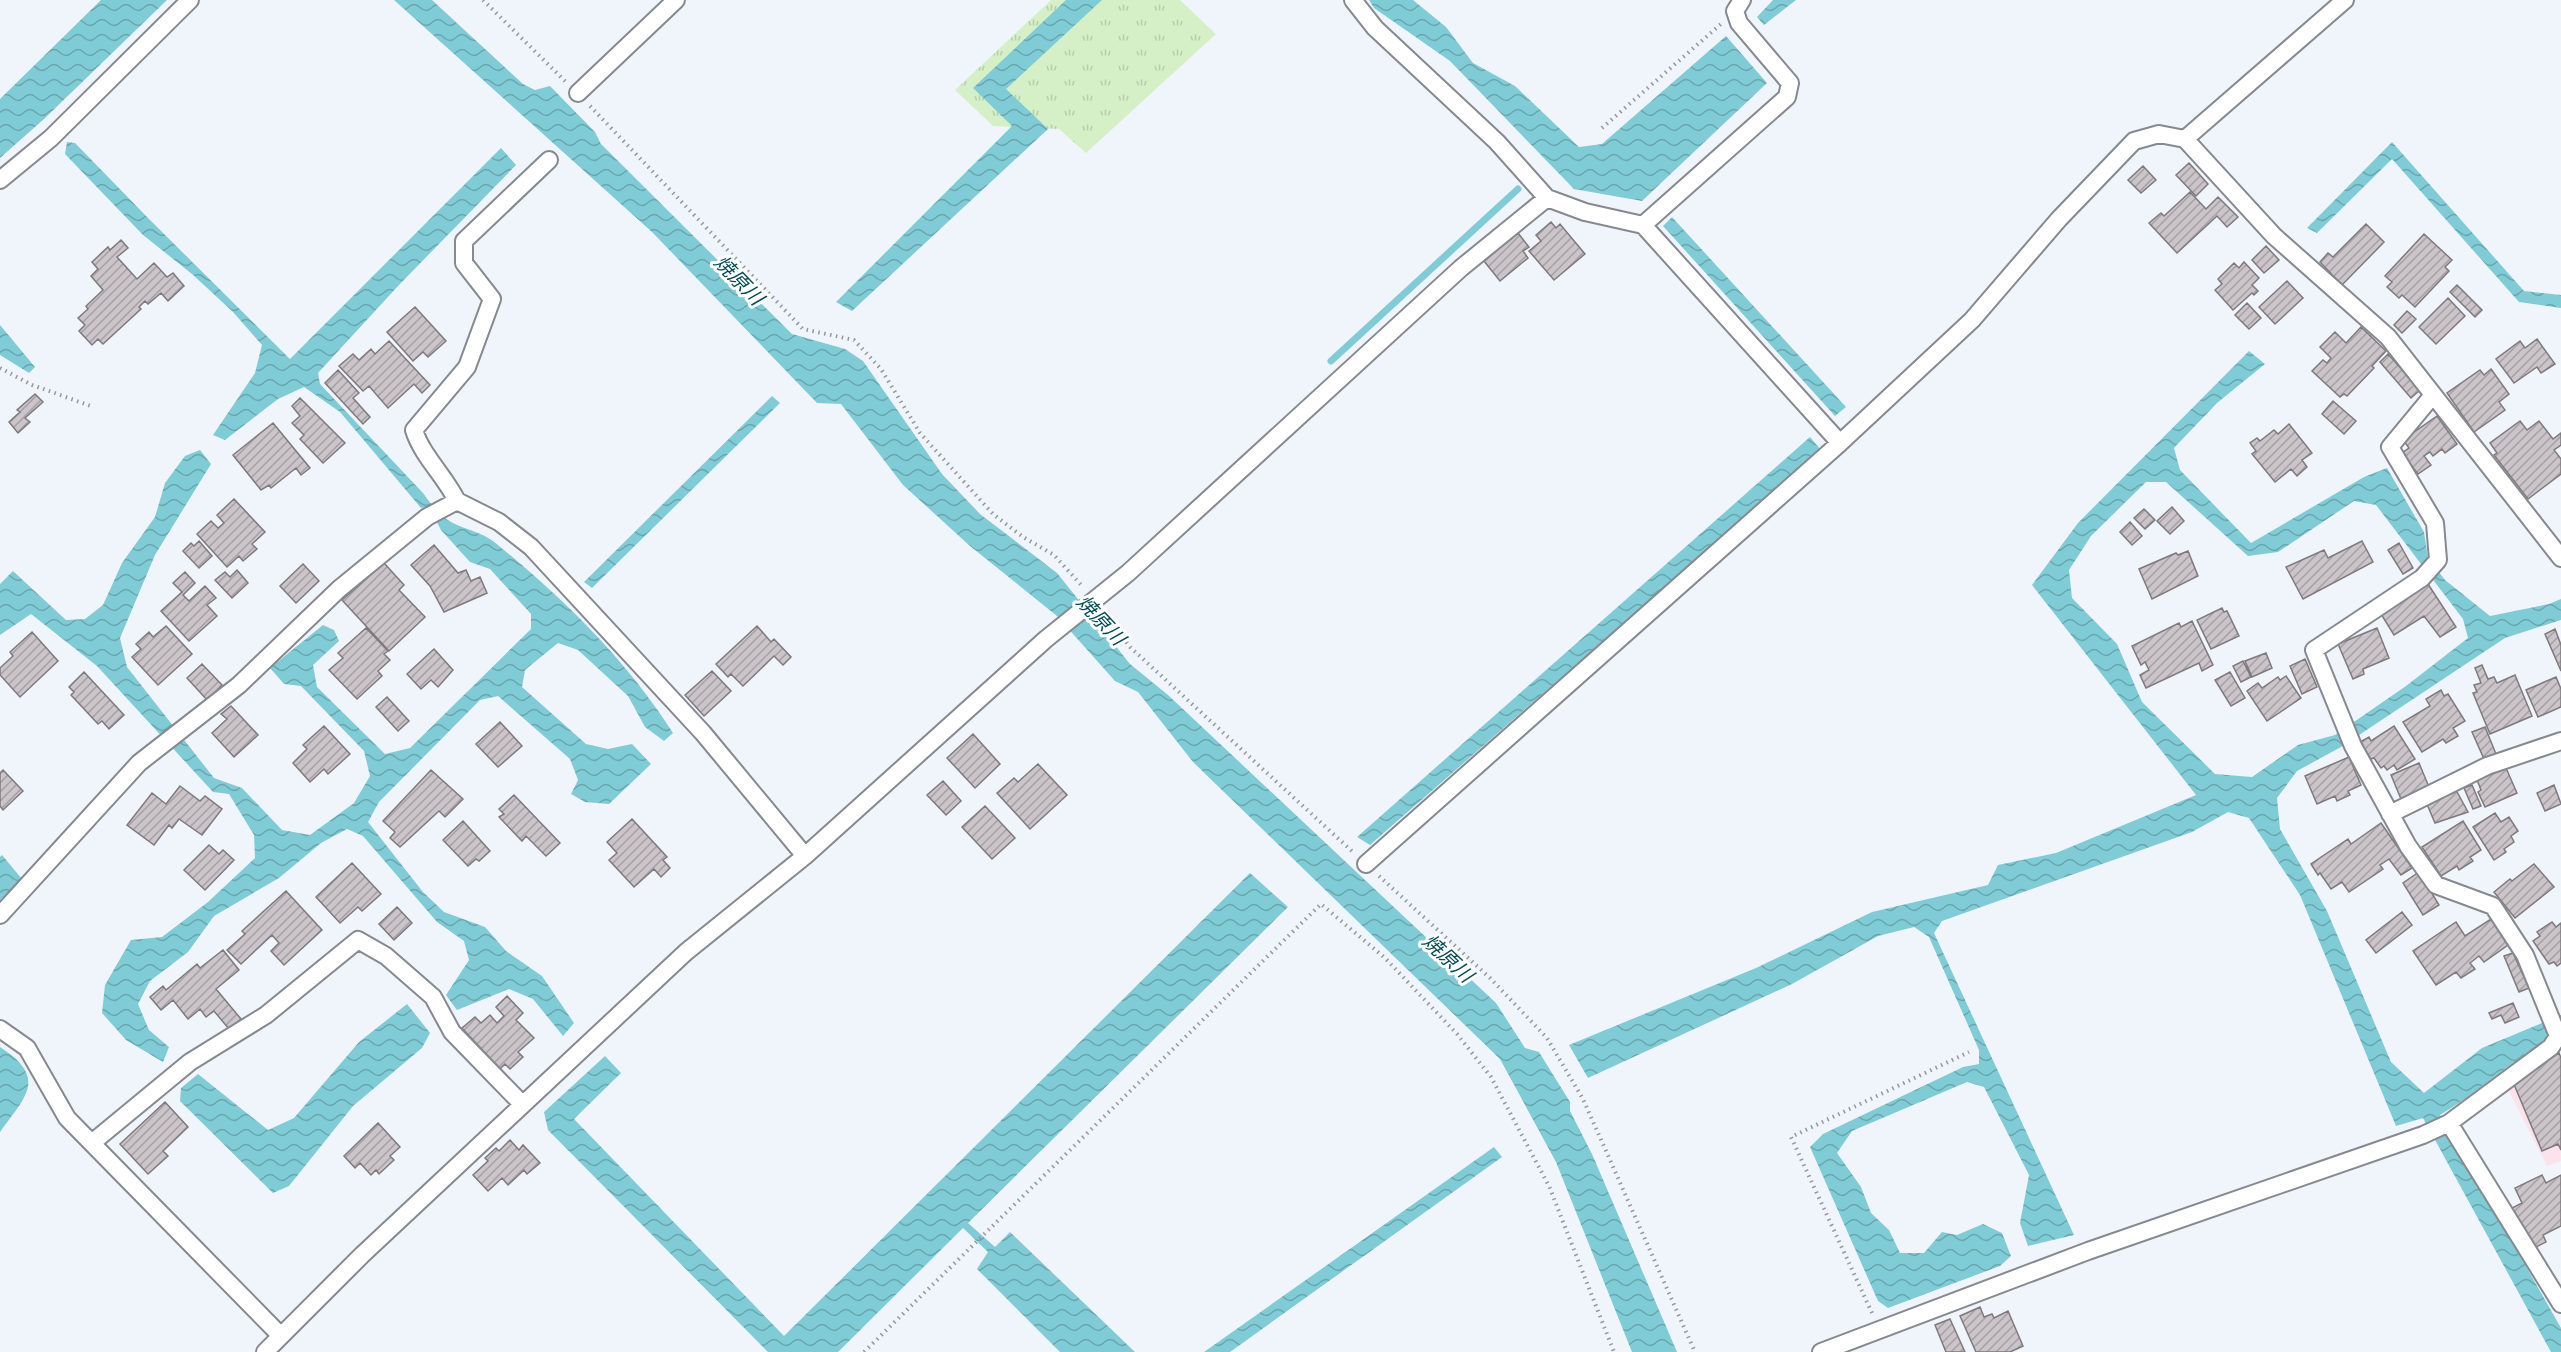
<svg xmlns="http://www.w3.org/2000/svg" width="2561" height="1352" font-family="'Noto Serif','Noto Sans JP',serif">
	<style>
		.industrial { fill: #fce3eb }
		.grass { fill: url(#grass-tufts) }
		.water { fill: url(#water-waves); fill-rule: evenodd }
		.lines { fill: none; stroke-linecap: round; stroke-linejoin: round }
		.stream { stroke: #7fccd6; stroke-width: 7 }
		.building { fill: url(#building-hatch); stroke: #7e797d; stroke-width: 1.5 }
		.minor-casing { stroke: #86898f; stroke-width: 20 }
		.path { stroke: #95989c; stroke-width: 4; stroke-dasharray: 1.5 4.5; stroke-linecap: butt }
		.minor { stroke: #fff; stroke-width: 16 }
		.labels { text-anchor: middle; stroke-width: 6; stroke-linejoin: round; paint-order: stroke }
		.water-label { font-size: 20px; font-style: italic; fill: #014b53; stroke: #fff }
	</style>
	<defs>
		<pattern id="grass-tufts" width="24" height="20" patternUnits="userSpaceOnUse" patternTransform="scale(1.5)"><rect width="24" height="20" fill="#d5efc7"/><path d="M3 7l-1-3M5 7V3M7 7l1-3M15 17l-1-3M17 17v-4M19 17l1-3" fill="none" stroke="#b8ceac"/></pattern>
		<pattern id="water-waves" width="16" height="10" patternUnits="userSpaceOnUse" patternTransform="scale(1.5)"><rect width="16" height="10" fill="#7fccd6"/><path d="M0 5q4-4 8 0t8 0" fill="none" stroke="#69a7af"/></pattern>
		<pattern id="building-hatch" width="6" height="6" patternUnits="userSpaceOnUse" patternTransform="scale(1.5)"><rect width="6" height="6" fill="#cbc4c9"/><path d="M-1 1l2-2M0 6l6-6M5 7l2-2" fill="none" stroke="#a6a0a5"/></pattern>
	</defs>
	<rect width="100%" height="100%" fill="#f0f5fb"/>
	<path class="industrial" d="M2560 1047 2561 1161 2547 1166 2505 1084Z"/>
	<path class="grass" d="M1051 0H1180L1216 34 1086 153 1059 129 993 126 955 90Z"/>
	<path class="water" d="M101 0H167L44 119 0 158V99Z
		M394 0H432L523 84 535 90 550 86 595 132 601 144 792 334 845 349 863 361 942 474 980 514 1057 573 1130 664 1168 695 1496 1003 1525 1048 1539 1052 1570 1102V1111L1592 1154 1677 1352H1632L1556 1162 1500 1059 1193 762 1138 692 1115 681 1057 616 970 546 903 485 841 404 817 403 652 232Z
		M1066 0H1102L1006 89 1048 129 852 311 836 302 1012 126 973 88Z
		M1369 0H1413L1446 27 1473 63 1515 86 1579 147 1602 144 1726 36 1767 83 1642 201 1574 189 1450 61 1374 8Z
		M1773 0H1796L1764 25 1757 17Z
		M67 142 75 143 149 219 290 359 501 148 516 165 398 286 318 373 320 384 423 493C430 503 440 516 451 522 464 529 481 532 493 541 561 596 625 658 673 733L664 741 645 727 628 696 578 650 558 643 525 670 522 687 586 744 608 749 632 744 651 764 609 804 585 802 571 794 578 780 570 759 498 696 480 700 379 802 368 822 423 892 444 912 485 927 506 951 542 976 574 1023 563 1036 533 999 509 989 457 1010 446 995 469 960 464 941 437 922 363 836 347 829 321 843 279 878 214 916 188 952 150 981 138 1004 149 1030 169 1047 163 1062 126 1040 102 1013 105 985 131 940 162 937 208 902 255 858 254 835 229 794 213 792 97 666 31 614 0 635V584L13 571 66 620 85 619 103 605 122 563 155 517 165 483 185 456 200 450 211 464 155 555 120 638 127 667 214 778 242 788 282 830 310 835 354 803 370 776 364 751 301 686 284 684 270 668 323 625 334 630 339 641 313 665 317 687 385 754 410 748 531 629V614L490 569 470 562 441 530 429 507 421 508 340 412 304 387 278 399 225 440 213 435 255 373 262 345 233 312 192 274 143 235 65 154Z
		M2392 142 2524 291 2561 295V308L2519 302 2392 159 2317 233 2307 228Z
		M1672 217 1846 407 1835 416 1663 226Z
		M0 325 35 367 29 373 0 355Z
		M2249 351 2265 364 2217 403 2174 448 2180 470 2251 543 2364 477 2387 468 2424 532 2428 558 2445 580 2490 616 2549 604 2561 599V620L2505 638 2341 747 2297 771 2277 798 2280 829 2327 911 2391 1062 2424 1093 2482 1048 2561 1015V1031C2518 1055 2482 1090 2440 1115L2561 1328V1352H2551L2423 1118 2396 1126 2300 895 2249 818 2228 812 2192 832 1942 921 1934 933 2074 1235 2028 1246 2020 1223 2029 1175 1984 1087 1967 1082 1852 1131 1837 1153 1861 1187 1871 1213 1889 1230 1900 1253H1924L1942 1232 1957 1235 1983 1224 2002 1233 2011 1256 2000 1266 1888 1308 1878 1301 1810 1147 1823 1134 1963 1067 1979 1064V1050L1929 937 1914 927 1878 936 1792 984 1588 1078 1569 1045 1756 968 1872 912 1988 885 1998 865 2056 853 2196 795 2032 585 2078 523ZM2146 482H2166L2248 556 2278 552 2354 501 2376 505 2463 619 2468 638 2406 686 2335 735 2298 745 2252 777 2215 774 2142 702 2117 644 2072 598 2069 570 2091 536Z
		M772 396 780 403 592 588 584 582Z
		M1810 437 1821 450 1370 845 1357 837Z
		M2 855 22 879 0 900V857Z
		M1250 873 1288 907 968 1223 995 1247 1010 1232 1135 1352H1060L977 1269 988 1252 963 1228 838 1352H768L548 1130 544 1112 605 1056 621 1073 574 1119 784 1336Z
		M407 1004 430 1033 422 1048 353 1106 289 1186 273 1193 180 1101 181 1088 198 1074 268 1130 294 1118 359 1042Z
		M0 1047C48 1078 26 1096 0 1132Z
		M1494 1147 1502 1157 1230 1352H1204Z"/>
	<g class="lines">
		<path class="stream" d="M1331 361 1518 189"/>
	</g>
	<path class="building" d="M2189 163 2208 184 2196 196 2176 175Z
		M2143 166 2156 180 2141 193 2128 180Z
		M2190 192 2206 209 2218 197 2238 217 2227 227 2217 216 2177 253 2149 223 2161 213 2164 216Z
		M1551 222 1556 228 1560 224 1585 254 1554 280 1529 251 1541 241 1536 235Z
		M2366 224 2384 242 2342 285 2320 262 2328 253 2333 257Z
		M1518 233 1529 247 1523 251 1528 258 1500 281 1484 261Z
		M2424 234 2452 260 2445 267 2449 271 2415 307 2402 295 2399 298 2387 287 2392 282 2385 276Z
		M121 240 128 248 117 257 137 279 154 263 167 277 173 273 184 286 168 301 161 293 148 304 145 301 139 307 141 309 103 344 98 339 92 345 79 331 85 325 78 318 88 309 86 306 103 290 91 276 98 269 92 262 108 247 110 250Z
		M2266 246 2279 260 2264 273 2252 260Z
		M2244 262 2259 278 2252 285 2258 291 2254 295 2252 293 2233 310 2215 290 2222 284 2218 279 2234 263 2239 268Z
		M2287 281 2303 298 2275 324 2259 307Z
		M2457 285 2482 310 2475 317 2450 292Z
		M2448 298 2465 316 2436 344 2419 327Z
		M2247 303 2261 318 2249 329 2235 315Z
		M415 307 446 341 428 357 423 352 413 361 387 332Z
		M2407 311 2416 319 2402 333 2394 325Z
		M2361 327 2386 351 2372 366 2374 368 2347 396 2344 394 2340 397 2312 371 2323 360 2327 363 2331 358 2320 347 2335 332 2346 343Z
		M2537 339 2555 364 2541 373 2537 367 2514 383 2496 359 2520 341 2525 348Z
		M389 341 430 385 422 393 414 384 388 408 369 386 363 391 339 366 353 354 359 360 371 349 375 354Z
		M2388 354 2420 390 2411 398 2380 362Z
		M2491 369 2509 394 2499 402 2505 410 2474 432 2447 393 2480 370 2484 375Z
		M338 370 359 393 353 398 370 417 363 424 325 383Z
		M35 394 43 402 25 418 30 422 18 433 9 422 20 412 17 410Z
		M300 398 345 443 323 463 300 439 304 435 292 423 300 416 292 406Z
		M2333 401 2356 421 2344 434 2322 414Z
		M2437 416 2457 444 2445 453 2442 449 2433 456 2430 452 2424 456 2431 465 2418 474 2402 453 2409 448 2403 440Z
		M2520 421 2527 430 2539 421 2553 439 2561 433V445L2554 450 2561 459V474L2528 499 2494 455 2497 453 2490 443Z
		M273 423 310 468 301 475 296 468 271 488 269 485 261 490 233 455Z
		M2289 424 2312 453 2302 460 2307 467 2297 476 2291 469 2275 482 2252 454 2256 451 2250 443 2257 438 2260 441 2274 430 2278 434Z
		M234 499 265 532 252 544 257 549 243 561 239 556 227 567 197 534 211 521 218 528 224 523 217 515Z
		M2172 507 2184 521 2170 534 2157 521Z
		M2144 509 2155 520 2145 529 2134 518Z
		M2130 522 2142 536 2132 545 2120 532Z
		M199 541 212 556 199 568 183 551 191 543 194 546Z
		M2362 541 2373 562 2303 599 2286 567 2324 550 2328 558Z
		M2399 543 2413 568 2403 574 2388 550Z
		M434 545 458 573 466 570 471 581 480 577 487 593 444 612 430 586 411 565Z
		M2188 551 2198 576 2152 599 2139 569 2176 553 2178 555Z
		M384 563 404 585 399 590 425 617 389 651 342 600Z
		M303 564 319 581 296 603 280 586Z
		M237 570 248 583 232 598 215 580 225 572 230 577Z
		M185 572 195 583 183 595 189 601 205 586 216 598 207 605 217 616 189 641 161 611 182 592 173 583Z
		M2428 584 2456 627 2440 637 2424 616 2394 635 2381 614Z
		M2222 608 2224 612 2227 611 2239 636 2211 649 2197 620Z
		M2192 621 2213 665 2202 671 2199 663 2146 688 2140 675 2149 670 2145 662 2141 665 2132 646 2179 623 2181 627Z
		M166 626 192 654 158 685 132 657 141 649 136 644 149 632 153 637Z
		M757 626 771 642 774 639 791 657 783 665 774 656 743 686 731 674 728 677 716 664Z
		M366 628 388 651 384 654 390 660 378 671 382 676 357 699 329 670 343 658 338 653Z
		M2377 628 2389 658 2363 669 2364 674 2353 679 2338 644Z
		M2555 629 2561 645V671L2545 634Z
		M32 632 58 661 20 697 0 675V668L13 656 10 652Z
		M434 649 453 670 438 687 431 680 421 689 407 674Z
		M2266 653 2272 668 2252 677 2245 661Z
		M2305 659 2317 687 2302 694 2290 666Z
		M2243 661 2251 677 2241 682 2233 666Z
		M202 664 222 685 207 700 187 678Z
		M2482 665 2488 679 2494 677 2497 683 2515 675 2532 716 2490 734 2473 693 2477 692 2474 685 2481 683 2475 668Z
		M712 671 731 691 704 716 685 695Z
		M84 672 124 715 109 729 102 721 98 724 71 695 74 692 69 687Z
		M2230 672 2245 698 2231 706 2215 680Z
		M2286 676 2301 698 2267 721 2247 691 2258 683 2262 688 2278 677 2280 680Z
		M2556 677 2561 689V707L2538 717 2526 690Z
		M2441 690 2444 696 2448 694 2465 721 2453 728 2458 736 2446 743 2443 739 2422 752 2403 722 2430 706 2426 699Z
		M387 697 409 721 398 731 376 707Z
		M231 706 258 735 234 757 212 733 227 719 221 714Z
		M500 722 522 746 498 767 476 744Z
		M324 726 350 754 328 774 324 769 310 782 293 763 307 749 303 745Z
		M2394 726 2415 759 2397 770 2394 765 2387 770 2384 766 2381 768 2374 758 2371 759 2360 742 2369 737 2371 741Z
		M2485 727 2496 754 2484 759 2472 732Z
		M973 734 1000 764 975 788 947 758Z
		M2349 757 2361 785 2348 791 2350 795 2337 801 2335 796 2317 804 2305 776Z
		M2419 763 2429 787 2401 799 2391 775Z
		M1038 764 1067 795 1030 829 997 793 1014 778 1018 782Z
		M2506 768 2517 793 2485 807 2478 792 2481 790 2477 780Z
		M3 770 23 791 3 810 0 806V773Z
		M431 770 463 799 445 817 439 811 400 847 390 838 395 832 383 821Z
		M943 781 961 801 946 815 927 795Z
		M2472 785 2481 806 2473 809 2464 788Z
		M2554 785 2561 804 2545 811 2537 793Z
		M180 786 200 801 205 796 222 809 202 835 179 819 172 828 169 825 154 845 127 825 152 793 166 804Z
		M2456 790 2468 812 2435 823 2426 802Z
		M514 795 560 843 546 856 526 836 522 841 499 817 504 814 499 809Z
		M985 806 1015 838 992 859 962 827Z
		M2495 813 2501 822 2509 817 2518 831 2511 836 2514 842 2504 849 2506 852 2494 860 2473 827Z
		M632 819 667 857 663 860 670 868 661 877 654 869 634 887 609 860 617 853 607 842Z
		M463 821 490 851 479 861 476 859 468 866 443 840Z
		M2463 821 2481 850 2470 857 2473 861 2459 870 2457 866 2441 876 2422 847Z
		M2381 823 2412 868 2401 875 2389 859 2380 865 2383 869 2349 892 2342 882 2331 889 2320 873 2318 875 2311 864 2348 839 2351 844Z
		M209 845 219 854 223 850 234 860 205 890 184 870Z
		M352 863 381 894 362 911 358 907 340 923 316 897Z
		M2534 864 2554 887 2515 918 2494 892 2510 879 2512 881Z
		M2419 872 2439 905 2423 915 2403 883Z
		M286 891 322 930 284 965 271 951 279 943 272 935 241 964 227 950 245 934 242 931Z
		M397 907 412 923 394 940 379 924Z
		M2402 912 2412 925 2376 953 2366 940Z
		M2491 919 2508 945 2484 962 2479 956 2470 963 2475 969 2461 978 2456 972 2436 985 2413 951 2456 922 2465 936Z
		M2552 922 2556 927 2561 923V963L2557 966 2554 962 2549 964 2533 941 2540 936 2537 932Z
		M223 950 239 970 216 989 241 1019 229 1029 214 1011 206 1017 200 1009 188 1019 173 1000 161 1010 150 997 163 986 166 990 197 964 200 968Z
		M2513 953 2529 988 2519 992 2504 956Z
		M507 996 523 1013 516 1020 534 1038 518 1052 523 1057 510 1069 505 1064 500 1069 462 1028 475 1017 481 1023 490 1015 497 1023 504 1016 496 1007Z
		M2513 1003 2519 1017 2505 1023 2501 1015 2492 1019 2489 1013Z
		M2559 1053 2561 1058V1150L2558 1144 2542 1151 2513 1082Z
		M165 1102 188 1127 163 1151 168 1156 148 1174 120 1144Z
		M378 1123 400 1147 390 1156 394 1160 379 1174 376 1170 371 1175 360 1163 355 1168 344 1156Z
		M510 1140 519 1150 523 1145 540 1163 527 1174 524 1170 508 1185 502 1178 488 1191 473 1175 488 1161 485 1158 496 1148 499 1151Z
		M2542 1175 2546 1183 2561 1175V1226L2543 1235 2546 1242 2532 1249 2512 1208 2522 1203 2515 1188Z
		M1980 1307 1984 1317 1992 1314 1994 1318 2008 1311 2023 1346 2010 1352H1976L1960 1316Z
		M1950 1319 1965 1352H1946L1935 1325Z"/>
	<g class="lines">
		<defs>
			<path id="minor" d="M1353 0 1375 28 1497 142 1547 198 1585 212 1643 225 1840 443 1972 320 2059 219 2134 141 2159 134 2185 139 2274 236 2388 337 2561 558
				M578 93 676 0
				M2185 139 2345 0
				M0 180 51 138 190 0
				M1643 225 1787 97 1790 83 1739 23 1735 11 1742 0
				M2433 395 2390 447 2435 523 2438 560 2422 578 2314 650 2353 746 2408 846 2436 885 2493 906 2525 955 2558 1036
				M457 501C445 476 422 456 414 430L467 367 492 299 464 263V241L549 160
				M2390 814 2487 766 2561 741
				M1366 864 1840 443
				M0 915 139 763 239 685 339 589 427 517 457 501 499 522 531 547 703 733 805 856
				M0 1029 27 1048 67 1118 281 1336
				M2449 1123 2561 1304
				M93 1142 190 1062 266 1015 358 940 386 956 433 997 452 1032 522 1104
				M265 1352 362 1255 686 952 805 856 1046 639 1128 573 1461 268 1547 198
				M1821 1352 2088 1251 2423 1135 2449 1123 2551 1047 2558 1036"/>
		</defs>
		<use href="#minor" class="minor-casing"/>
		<path class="path" d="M483 0 566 82
			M590 106 803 329 854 340 881 369 920 433 993 514 1023 537 1054 555 1083 587
			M1602 128 1721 24
			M0 368 32 385 91 406
			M1105 613 1130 647 1354 853
			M1379 876 1490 978 1547 1038 1583 1099 1695 1352
			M1872 1313 1791 1137 1969 1052
			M864 1352 1321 904 1385 958 1457 1034 1491 1077 1549 1186 1614 1352"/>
		<use href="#minor" class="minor"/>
	</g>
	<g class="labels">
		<g class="water-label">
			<text transform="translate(739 280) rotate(46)" y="7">焼原川</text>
			<text transform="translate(1101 620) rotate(47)" y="7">焼原川</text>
			<text transform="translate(1448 958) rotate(43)" y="7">焼原川</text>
		</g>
	</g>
</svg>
